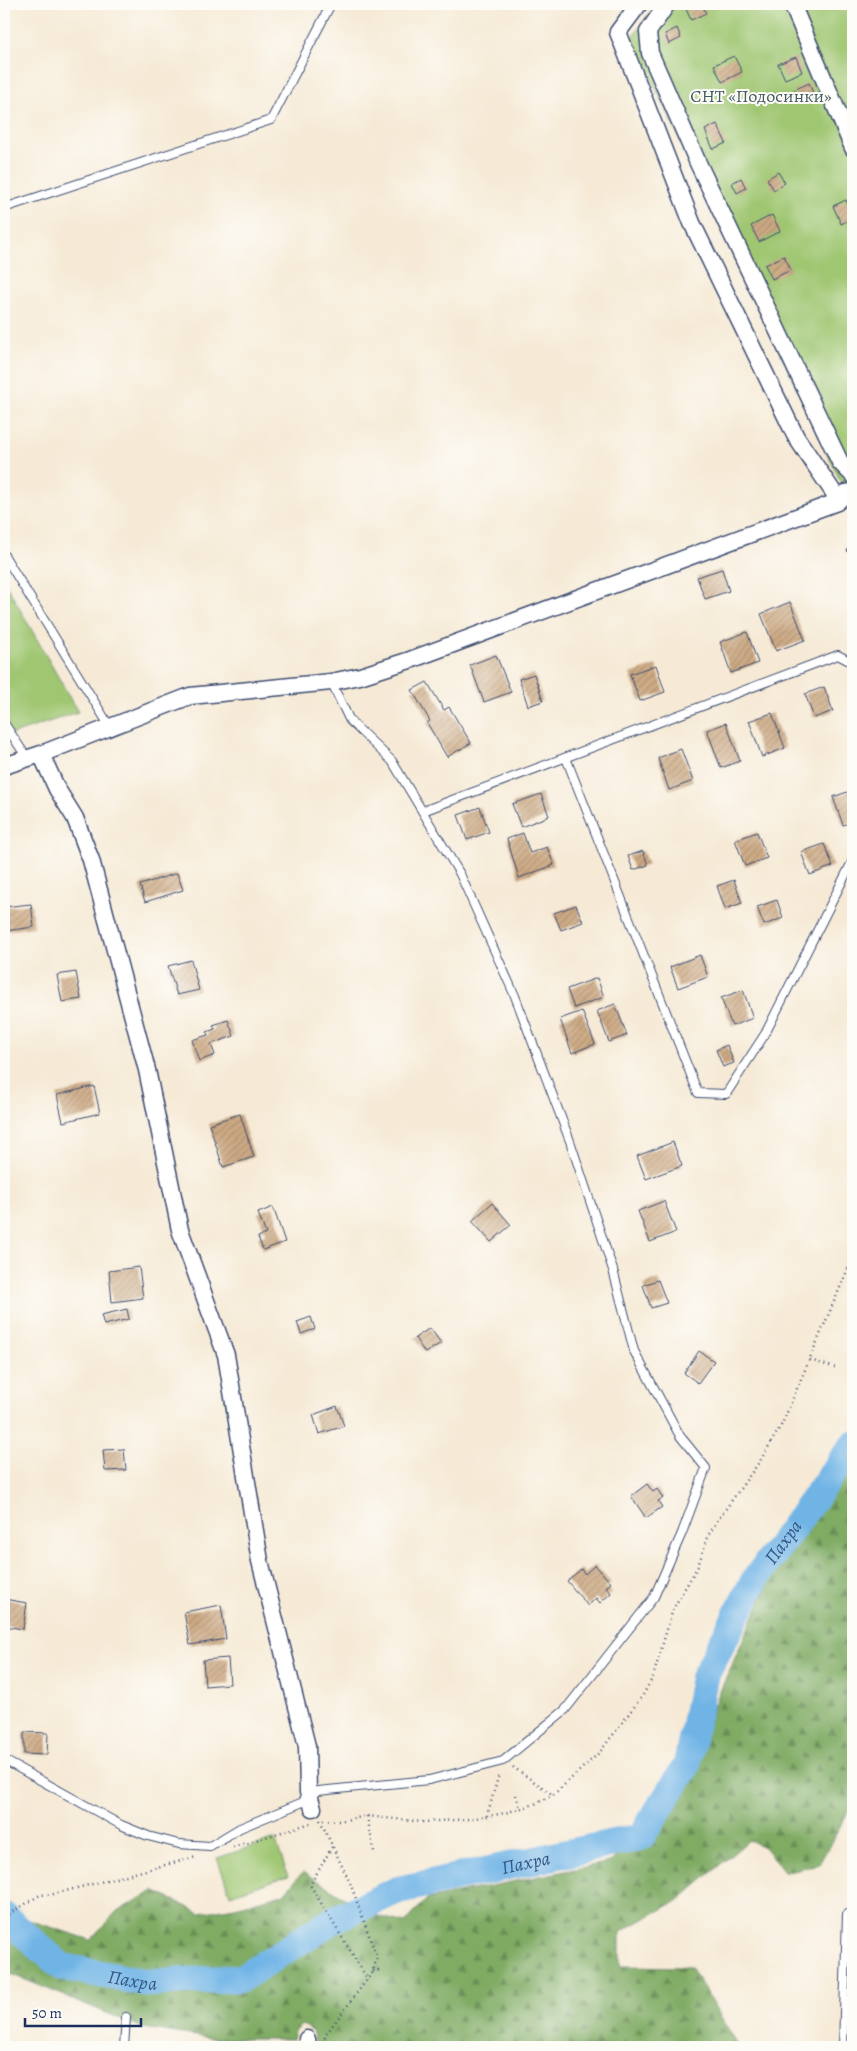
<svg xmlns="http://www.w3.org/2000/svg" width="857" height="2051" font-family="Alegreya,serif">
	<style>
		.forest { fill: url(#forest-firs); stroke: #4d6d60 }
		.garden { fill: #9fc671; stroke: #5d7a68 }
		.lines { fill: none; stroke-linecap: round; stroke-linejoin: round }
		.river { stroke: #6fb4e6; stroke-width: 28 }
		.building { fill: url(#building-hatch) }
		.service-casing { stroke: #3c4b70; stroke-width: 10 }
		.minor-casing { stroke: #3c4b70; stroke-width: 19 }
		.path { stroke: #3c4b70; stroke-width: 2.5; stroke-dasharray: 1 4; stroke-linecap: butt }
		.service { stroke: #fff; stroke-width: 8 }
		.minor { stroke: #fff; stroke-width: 16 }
		.labels { text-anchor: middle; stroke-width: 4; stroke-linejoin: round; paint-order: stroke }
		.park-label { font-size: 18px; fill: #435c64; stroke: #fdfcf7 }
		.water-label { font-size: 19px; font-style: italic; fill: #345787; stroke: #fdfcf7 }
	</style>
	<defs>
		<pattern id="forest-firs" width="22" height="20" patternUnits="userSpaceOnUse" patternTransform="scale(1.25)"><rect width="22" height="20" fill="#7fab63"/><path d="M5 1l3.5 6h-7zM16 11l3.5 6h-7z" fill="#678c55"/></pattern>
		<pattern id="building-hatch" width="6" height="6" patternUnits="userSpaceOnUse" patternTransform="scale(1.25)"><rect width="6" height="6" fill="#ceaa84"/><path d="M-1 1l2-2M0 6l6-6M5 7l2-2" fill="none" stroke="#a68b6f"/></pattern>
	</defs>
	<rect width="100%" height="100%" fill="#fdfcf7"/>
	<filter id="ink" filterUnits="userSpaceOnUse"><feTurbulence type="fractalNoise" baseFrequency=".02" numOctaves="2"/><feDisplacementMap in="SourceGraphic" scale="10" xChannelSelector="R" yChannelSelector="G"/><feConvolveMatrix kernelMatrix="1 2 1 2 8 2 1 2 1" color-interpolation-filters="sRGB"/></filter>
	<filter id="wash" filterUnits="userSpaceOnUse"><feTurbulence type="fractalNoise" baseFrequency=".0096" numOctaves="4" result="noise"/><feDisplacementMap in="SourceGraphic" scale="20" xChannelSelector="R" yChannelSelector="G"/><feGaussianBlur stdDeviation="1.12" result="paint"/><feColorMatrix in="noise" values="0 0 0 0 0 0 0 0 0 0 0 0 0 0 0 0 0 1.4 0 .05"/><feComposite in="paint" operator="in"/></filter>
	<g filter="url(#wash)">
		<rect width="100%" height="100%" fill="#f6ead6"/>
		<path class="forest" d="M853 1453V1804L819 1864 785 1872 764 1847 749 1840 679 1900 620 1932V1966L691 1967 739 2047H315C314 2035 314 2028 301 2025L295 2032 293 2039H217L143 2028 4 1971V1912L91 1940 116 1912 154 1891 200 1913 235 1907 283 1894 303 1872 374 1915 405 1923 427 1899 610 1862 657 1827 700 1754 713 1707 775 1568 821 1510Z"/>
		<path class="garden" d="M656 4H853V502L836 498 846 493 632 38Z
			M4 581 78 712 4 737Z
			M275 1839 288 1876 230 1895 217 1858Z"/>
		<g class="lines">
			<path class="river" id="s1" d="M4 1916 62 1967 149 1983 242 1978 333 1920 398 1890 641 1837 687 1765 704 1678 754 1581 853 1445"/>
		</g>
		<g id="blocks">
			<path class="building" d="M691 4H702L706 13 691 20 685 7Z
				M677 28 681 38 669 44 665 34Z
				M734 56 742 72 722 82 714 65Z
				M796 57 802 72 785 79 778 64Z
				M809 83 813 93 798 100 794 90Z
				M853 93V105L849 95Z
				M717 124 726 143 713 149 705 130Z
				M778 172 785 183 774 190 767 179Z
				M741 178 746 188 737 193 732 183Z
				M846 200 853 218 841 224 833 206Z
				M772 215 780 231 759 242 751 226Z
				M784 256 791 270 772 279 765 265Z
				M853 539V554L847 551Z
				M722 569 729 591 705 599 697 577Z
				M790 602 805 640 776 651 761 614Z
				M747 632 758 663 731 673 720 642Z
				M496 655 511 692 484 702 470 665Z
				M656 665 665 692 640 701 630 674Z
				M534 674 543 701 528 706 519 679Z
				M427 682 444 710 449 707 471 743 447 757 427 723 430 721 412 690Z
				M824 687 833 711 814 718 805 694Z
				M772 713 785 748 762 757 749 721Z
				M726 723 740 761 721 768 707 730Z
				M681 749 693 781 669 790 658 758Z
				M853 790V822L843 825 833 797Z
				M541 794 549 816 521 827 512 804Z
				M480 807 489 832 467 840 458 815Z
				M757 832 767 858 745 866 735 840Z
				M523 833 530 853 547 847 554 865 519 878 507 839Z
				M824 844 833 866 810 875 801 852Z
				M643 851 648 865 633 870 628 856Z
				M177 873 183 890 145 902 140 885Z
				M734 880 742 903 725 909 717 886Z
				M777 900 783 918 764 925 757 907Z
				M31 904 34 927 5 931 4 907Z
				M576 905 583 922 561 930 554 913Z
				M700 955 708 977 678 988 670 967Z
				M191 960 199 990 177 995 168 966Z
				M76 972 81 999 62 1002 57 975Z
				M597 978 604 997 574 1008 567 989Z
				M743 990 753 1018 732 1026 721 998Z
				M615 1004 627 1035 609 1042 597 1011Z
				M582 1011 595 1044 572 1053 560 1019Z
				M228 1020 234 1036 211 1044 215 1055 199 1061 192 1040 208 1035 207 1032 215 1029 213 1025Z
				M727 1045 734 1063 723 1067 716 1050Z
				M94 1086 100 1113 63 1122 57 1095Z
				M240 1114 254 1157 223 1167 209 1124Z
				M673 1142 682 1166 646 1179 637 1156Z
				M664 1201 676 1232 650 1242 638 1211Z
				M492 1203 511 1225 491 1242 472 1221Z
				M273 1207 285 1242 263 1250 258 1237 266 1234 258 1213Z
				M139 1267 143 1298 112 1302 109 1271Z
				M658 1280 667 1303 651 1308 643 1285Z
				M127 1309 129 1319 104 1325 101 1315Z
				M311 1317 315 1329 301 1334 297 1322Z
				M430 1328 441 1343 425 1353 415 1338Z
				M699 1351 714 1361 698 1383 684 1373Z
				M337 1406 344 1426 319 1434 313 1415Z
				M124 1449 126 1470 105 1471 103 1450Z
				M647 1484 653 1492 657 1489 663 1498 658 1501 662 1507 646 1518 631 1496Z
				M595 1565 611 1583 606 1587 611 1593 600 1603 596 1598 588 1606 567 1581 581 1569 585 1574Z
				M4 1599 27 1603 23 1629 4 1626Z
				M221 1605 226 1639 190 1645 184 1612Z
				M228 1658 230 1684 205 1686 203 1660Z
				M24 1732 48 1733 47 1755 24 1754Z"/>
		</g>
	</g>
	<g filter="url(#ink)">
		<use href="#blocks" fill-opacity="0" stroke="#3c4b70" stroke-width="1"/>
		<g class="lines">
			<defs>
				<path id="service" d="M4 208 271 120 331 4
					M4 555 110 727
					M4 723 27 758
					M566 758 698 1093 726 1094 765 1034 853 860
					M423 811 838 655 853 663
					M4 1760 121 1825 148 1836 179 1844 210 1846 240 1828 303 1802 308 1792 429 1780 503 1761 565 1710 654 1597 682 1533 706 1468 680 1436 634 1351 613 1270 570 1141 515 996 460 874 392 761 350 721 331 682
					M124 2047 126 2017
					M843 2047 847 1914"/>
				<path id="minor" d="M639 4 618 32 692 223 796 437 838 499
					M667 4 648 32 650 53 698 163 840 462 853 475
					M792 4 853 148
					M41 754 190 696 331 682 360 676 410 660 837 502 846 493 853 492
					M4 766 41 754 57 789 75 818 91 860 147 1070 180 1230 226 1355 260 1561 307 1746 308 1792 313 1808
					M307 2039 308 2047"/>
			</defs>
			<use href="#service" class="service-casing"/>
			<use href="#minor" class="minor-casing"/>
			<path class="path" d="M810 1360 836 1368
				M513 1767 553 1795
				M516 1795 520 1808
				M367 1816 374 1852
				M487 1816 499 1774
				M320 1820 351 1885 377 1958 372 1973 326 2034 324 2041
				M323 1820 339 1821 367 1816 423 1822 470 1819 505 1813 535 1804 553 1795 600 1752 643 1695 653 1677 673 1609 698 1566 708 1536 717 1521 760 1461 782 1424 853 1257
				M233 1847 311 1823
				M332 1847 310 1885 368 1980
				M4 1917 40 1895 54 1894 196 1857
				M373 1971 379 1970"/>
			<use href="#service" class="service"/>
			<use href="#minor" class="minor"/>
		</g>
	</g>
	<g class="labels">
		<g class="park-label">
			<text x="761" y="102">СНТ «Подосинки»</text>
		</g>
		<g class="water-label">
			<text dy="7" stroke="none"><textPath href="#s1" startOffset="1019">Пахра</textPath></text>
			<text dy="7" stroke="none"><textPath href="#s1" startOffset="569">Пахра</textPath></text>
			<text dy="7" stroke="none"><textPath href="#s1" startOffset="149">Пахра</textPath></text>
		</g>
	</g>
	<rect width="857" height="2051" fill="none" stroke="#fdfcf7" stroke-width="20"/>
	<path d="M25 2018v8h116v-8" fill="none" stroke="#1b2f5e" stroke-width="2.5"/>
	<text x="32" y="2018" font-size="15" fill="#1b2f5e" stroke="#fdfcf7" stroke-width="4" paint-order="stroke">50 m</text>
</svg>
